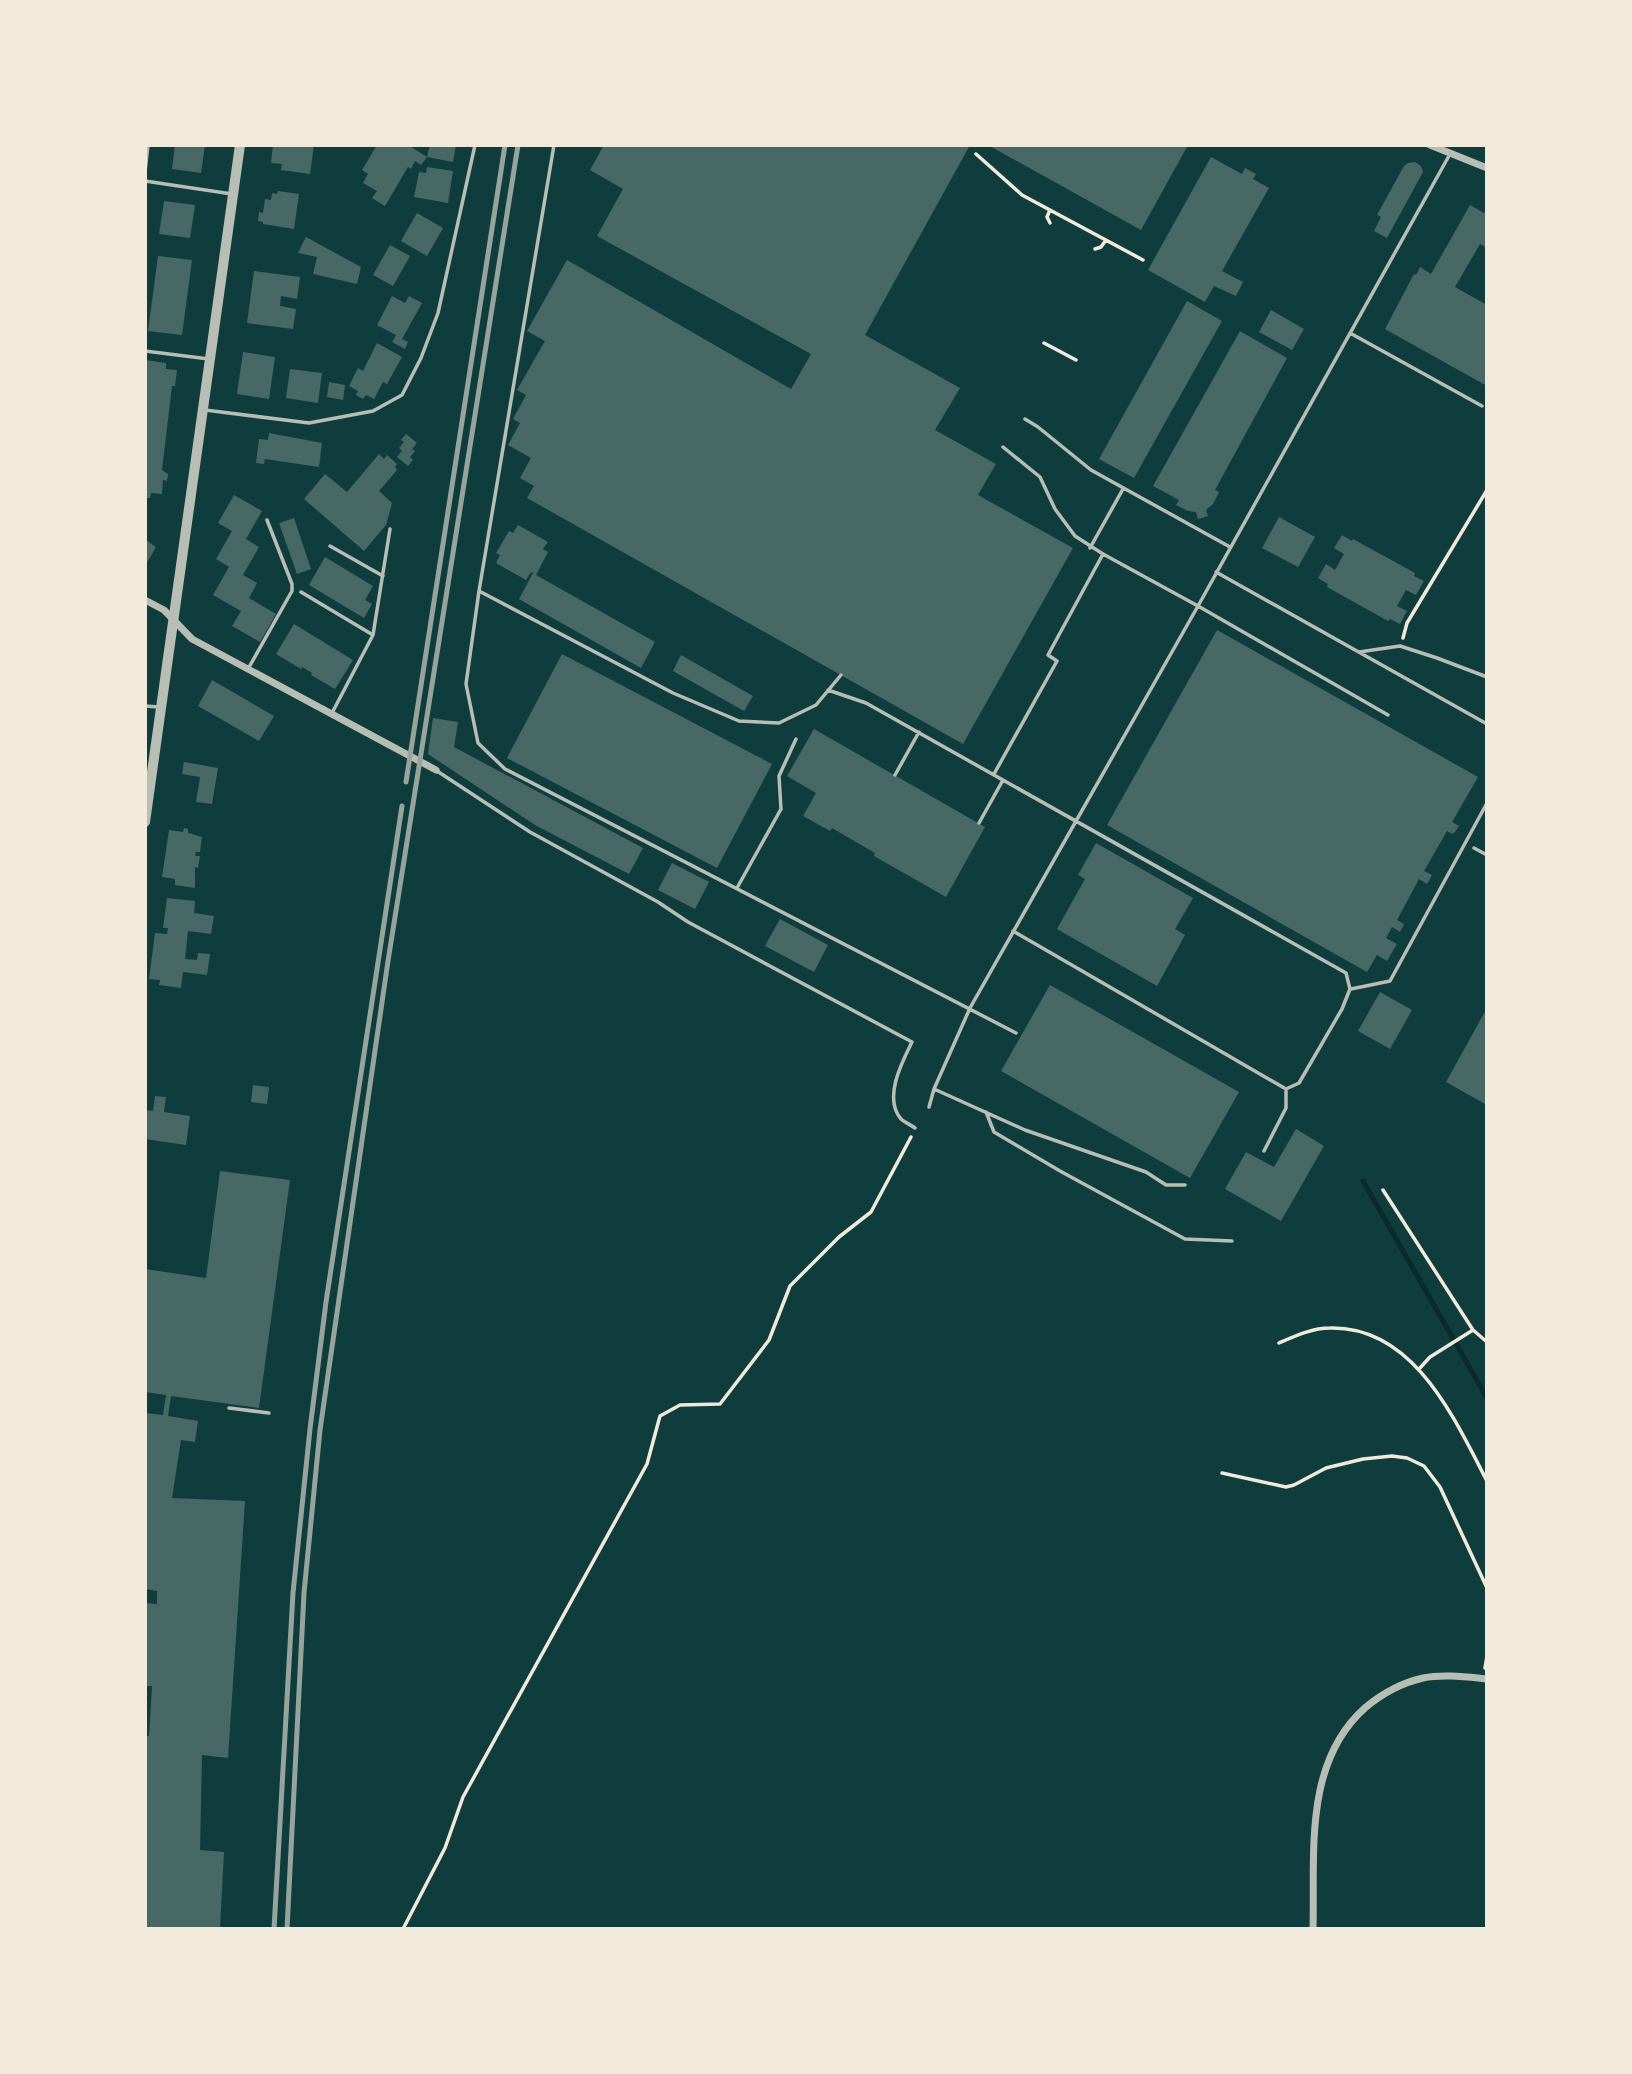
<svg xmlns="http://www.w3.org/2000/svg" width="1632" height="2074" font-family="Lato,sans-serif">
	<style>
		.lines { fill: none; stroke-linecap: round; stroke-linejoin: round }
		.stream { stroke: #0a2a2b; stroke-width: 5 }
		.building { fill: #486865 }
		.path { stroke: #f1e9da; stroke-width: 3.5 }
		.service { stroke: #b8beb3; stroke-width: 3.5 }
		.minor { stroke: #b8beb3; stroke-width: 7 }
		.tertiary { stroke: #b8beb3; stroke-width: 10 }
		.rail { stroke: #97a49c; stroke-width: 5 }
	</style>
	<rect width="100%" height="100%" fill="#0f3d3e"/>
	<g class="lines">
		<path class="stream" d="M1363 1181 1487 1398"/>
	</g>
	<path class="building" d="M175 145H205L201 173 172 169Z
		M273 145H314L310 174 281 170 282 164 271 163Z
		M377 145H408L427 157 430 145H456L453 162 427 157 421 165 415 161 411 169 408 167 385 206 372 198 377 191 363 183 368 174 362 170Z
		M604 145H970L865 335 960 388 935 430 996 464 978 495 1073 548 963 744 527 498 534 486 520 478 531 458 508 445 520 423 513 419 526 395 517 390 545 341 527 331 567 260 791 389 811 354 597 236 623 189 590 170Z
		M988 145H1188L1141 230Z
		M1211 157 1242 174 1245 168 1256 174 1253 179 1269 188 1222 271 1243 282 1236 296 1214 286 1205 302 1148 270Z
		M1415 162 1421 166 1423 172 1387 238 1374 231 1381 217 1377 215 1404 166 1408 163Z
		M427 167 453 171 448 203 414 197 419 172 426 173Z
		M278 191 299 194 294 229 263 224V222L258 221 259 212 263 213 265 199 271 200 272 193 277 194Z
		M164 201 195 205 190 238 159 234Z
		M1470 205 1484 213 1487 208V248L1480 244 1455 287 1487 305V386L1385 329 1414 274 1416 275 1420 267 1431 274Z
		M417 213 443 228 427 256 401 241Z
		M306 237 361 267 357 284 313 274 317 257 298 253Z
		M390 245 410 256 393 286 373 275Z
		M158 256 192 260 182 335 148 331Z
		M254 271 300 277 297 299 281 296 280 306 296 309 293 329 247 323Z
		M392 296 405 303 409 296 422 303 402 339 408 342 405 349 392 342 396 335 377 325Z
		M1187 301 1222 321 1134 478 1099 459Z
		M1271 310 1304 329 1292 350 1259 332Z
		M1240 331 1287 358 1215 490 1219 492 1213 504 1206 510 1208 516 1198 519 1196 512 1188 511 1176 505 1179 500 1153 486Z
		M377 343 402 357 387 384 383 382 374 399 366 395 363 399 356 395 358 391 349 386 358 368 363 371Z
		M243 352 275 357 269 399 237 394Z
		M145 360 166 363V369L177 370 175 386H172L162 470 168 474 167 481 163 480 162 494 151 493 150 498H145Z
		M290 369 322 373 318 403 286 398Z
		M329 382 345 385 343 400 327 397Z
		M269 433 322 443 319 467 265 459 264 464 256 463 259 439 268 440Z
		M406 434 417 443 412 449 415 451 410 457 413 460 408 466 397 457 402 451 399 448 404 442 401 440Z
		M379 454 384 459 387 455 397 464 395 467 397 470 379 491 392 503 386 525 364 551 304 499 325 474 347 492Z
		M234 495 262 511 246 539 259 547 243 575 257 583 249 598 276 614 260 642 232 626 241 611 213 595 229 567 216 559 232 531 218 523Z
		M1279 517 1315 537 1298 567 1262 548Z
		M294 518 311 569 297 574 279 523Z
		M518 525 548 542 543 549 548 552 536 575 655 642 641 668 519 599 533 573 531 572 526 580 496 563 500 555 496 553 509 531 513 533Z
		M1342 535 1352 541 1353 539 1415 573 1414 576 1424 581 1416 595 1406 590 1397 606 1407 611 1400 624 1390 619 1388 621 1327 587 1328 584 1318 578 1326 564 1335 570 1344 554 1334 548Z
		M146 540 156 547 145 566V542Z
		M325 557 373 586 365 600 372 604 364 618 309 585Z
		M294 624 353 660 335 689 311 675 312 673 309 671 302 667 301 669 276 654Z
		M1217 630 1478 777 1452 822 1459 826 1455 832 1452 834 1447 831 1424 871 1432 875 1427 884 1419 879 1397 920 1404 924 1400 932 1392 927 1386 938 1397 944 1387 961 1377 955 1367 972 1107 825Z
		M562 654 772 764 717 868 507 758Z
		M681 655 753 696 744 711 673 671Z
		M212 680 274 716 259 741 198 706Z
		M433 718 458 722 454 747 643 848 629 874 535 825 428 754Z
		M814 729 985 827 946 897 874 856 875 853 832 828 830 831 803 816 816 793 787 776Z
		M184 762 218 768 212 804 196 802 200 777 182 774Z
		M184 828 188 829V833L202 837 200 852H196L195 856H200L198 868 195 867V888L175 885V879L162 877 169 830 183 832Z
		M1096 843 1193 898 1175 929 1185 935 1157 986 1057 929 1085 879 1078 875Z
		M672 863 709 882 695 909 658 890Z
		M167 898 195 901 194 913 214 916 211 934 188 931 185 959 197 960 198 953 210 954 207 975 183 972 181 988 159 985 160 980 149 979 155 933 167 934 168 928H163Z
		M780 919 828 945 814 972 765 946Z
		M1050 985 1239 1092 1190 1178 1001 1071Z
		M1380 992 1412 1010 1390 1049 1358 1031Z
		M1487 1008V1105L1446 1082Z
		M253 1085 269 1087 267 1104 251 1102Z
		M155 1096 166 1097 164 1112 190 1116 186 1145 145 1139V1110L153 1111Z
		M1296 1129 1324 1146 1281 1221 1225 1189 1246 1152 1274 1167Z
		M220 1171 290 1180 259 1408 171 1396 168 1416 198 1421 195 1442 181 1440 172 1498 245 1501 228 1758 202 1755 200 1850 224 1852 220 1929H145V1736H149L152 1686H145V1603L157 1604V1591L145 1589V1413L163 1415 166 1395 145 1392V1269L206 1278Z"/>
	<g class="lines">
		<path class="path" d="M976 154 1022 195 1143 260
			M1050 223 1047 217 1050 210
			M1095 249 1101 247 1106 240
			M1044 343 1076 360
			M1403 638 1407 623 1487 490
			M1383 1190 1473 1330 1487 1342
			M1279 1343C1295 1336 1312 1328 1330 1328 1414 1326 1454 1418 1487 1481
			M1419 1369 1430 1357 1473 1330
			M1222 1473 1286 1487 1294 1485 1326 1468 1363 1459 1392 1456 1407 1458 1424 1466 1440 1487 1487 1588
			M1485 1668 1487 1656
			M403 1929 445 1848 463 1797 647 1464 660 1416 680 1405 720 1404 769 1340 790 1286 839 1237 871 1212 911 1137"/>
		<path class="service" d="M554 145 479 591 673 693 739 721 779 723 816 705 841 675
			M145 172 148 145
			M145 181 232 194
			M1350 333 1482 406
			M145 351 209 359
			M205 410 309 423 373 411 402 395 421 358 438 313 475 145
			M1025 419 1038 427 1091 470 1230 547
			M1003 447 1040 477 1055 509 1075 536 1103 554
			M330 546 383 576
			M1090 548 1123 489
			M1216 572 1487 724
			M479 591 466 684 478 743 505 769 1016 1033
			M301 592 373 635
			M1359 652 1400 646 1437 658 1487 677
			M248 669 292 591V584L267 520
			M828 690 866 703 1346 973 1350 989 1342 1009 1299 1083 1286 1089 1013 931
			M145 706 159 707
			M332 713 373 635 390 529
			M437 771 530 832 658 902 688 922 912 1042C902 1062 883 1098 901 1119 904 1122 911 1125 915 1128
			M994 774 1057 661 1048 655 1103 554 1198 606 1388 715
			M895 775 919 732
			M979 823 1003 780
			M1474 848 1487 855
			M737 888 781 809 779 776 796 739
			M1351 989 1390 981 1487 803
			M934 1089 1025 1130 1146 1172 1166 1185H1185
			M929 1107 934 1089 970 1008 1198 606 1450 154
			M986 1112 994 1132 1060 1171 1185 1239 1232 1241
			M1264 1151 1286 1108V1089
			M229 1408 269 1413"/>
		<path class="minor" d="M1430 145 1487 168
			M145 600 164 610 192 639 436 770
			M1313 1929C1315 1853 1303 1762 1366 1707 1383 1693 1401 1683 1423 1678 1443 1674 1466 1677 1487 1679"/>
		<path class="tertiary" d="M145 822 240 145"/>
		<path class="rail" d="M406 782 505 145
			M274 1929 293 1593 310 1429 326 1302 402 806
			M287 1929 304 1593 320 1430 388 961 518 145"/>
	</g>
	<rect width="1632" height="2074" fill="none" stroke="#f1e9da" stroke-width="294"/>
</svg>
